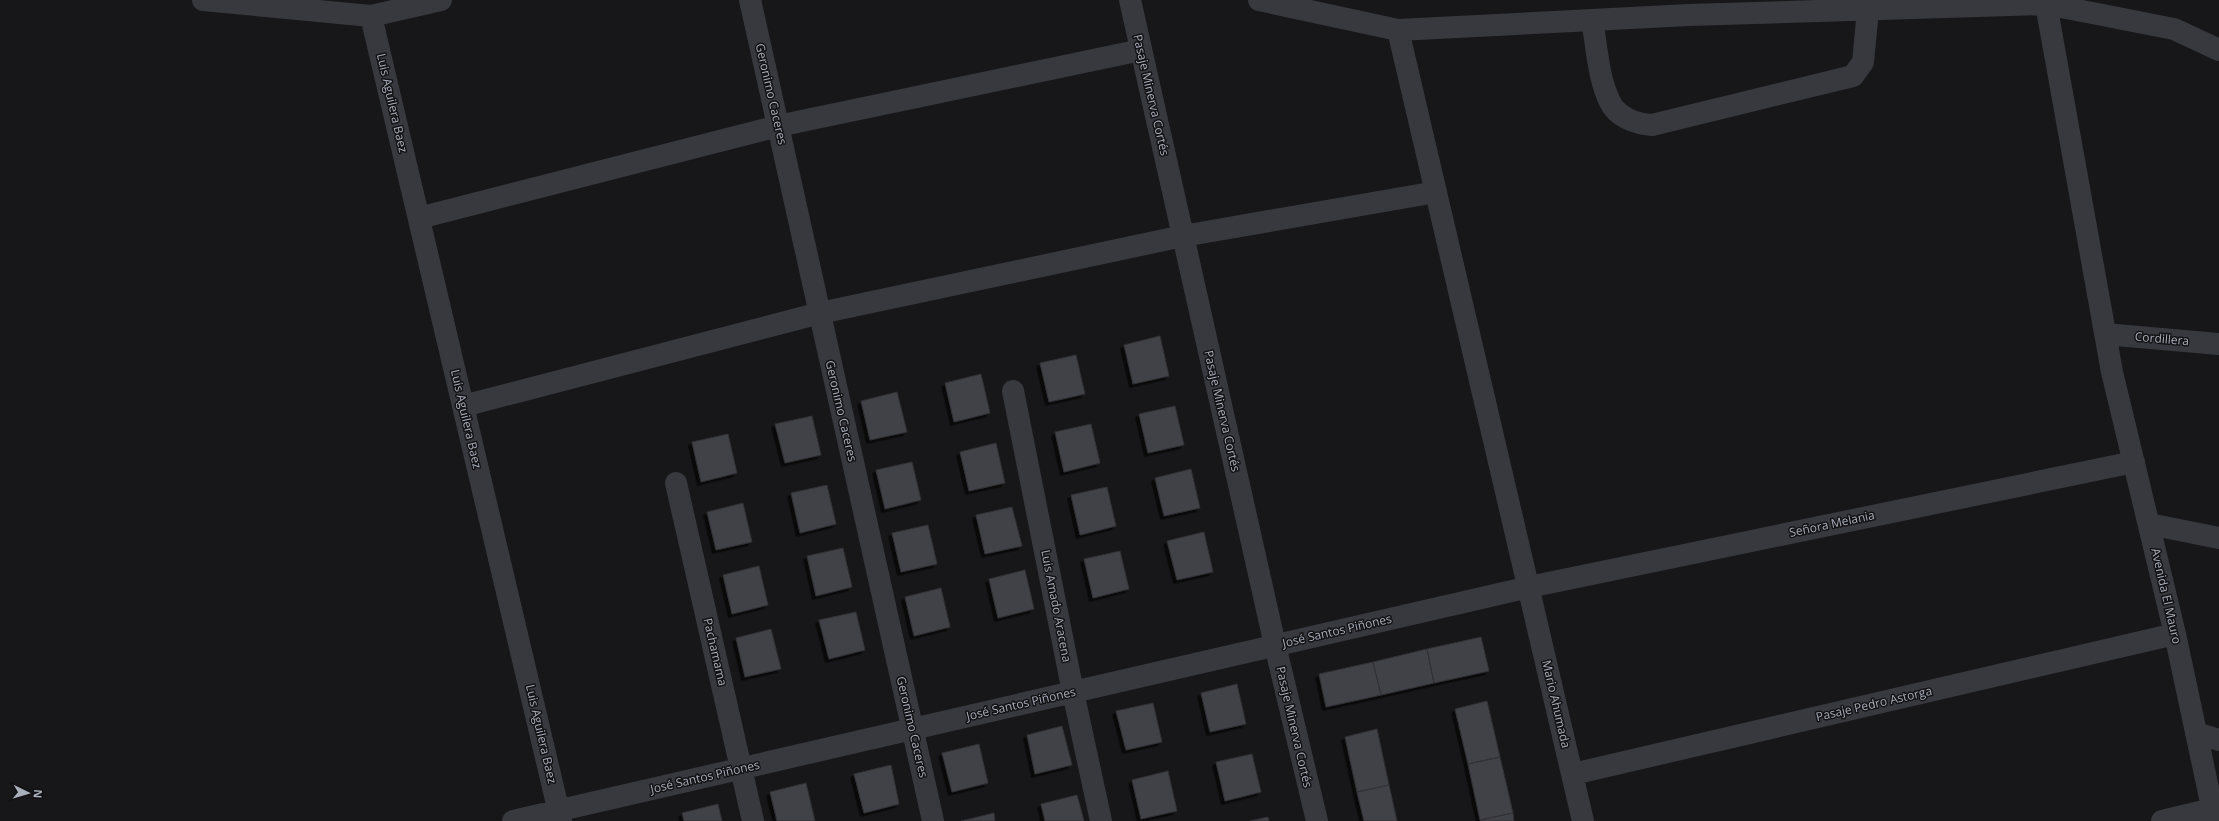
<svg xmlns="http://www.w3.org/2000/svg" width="2219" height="821" font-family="'Open Sans',sans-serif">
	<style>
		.building { fill: #414247; stroke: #313136; filter: url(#shadow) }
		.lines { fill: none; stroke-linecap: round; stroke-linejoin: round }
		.minor { stroke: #38393f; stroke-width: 22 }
		.labels { text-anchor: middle; stroke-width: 3; stroke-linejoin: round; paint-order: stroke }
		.street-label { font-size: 12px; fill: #a8aeba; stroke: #121214 }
	</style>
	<defs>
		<filter id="shadow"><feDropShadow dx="-3.5" dy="3.5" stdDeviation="0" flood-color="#0009"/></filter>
	</defs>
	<rect width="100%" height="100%" fill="#171719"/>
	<path class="building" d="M1160 336 1169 376 1133 384 1124 345Z
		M1076 355 1085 394 1049 402 1040 363Z
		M981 374 990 413 954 422 945 383Z
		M897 392 907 432 870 440 861 401Z
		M1175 406 1184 445 1148 453 1139 414Z
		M812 416 821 455 785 463 775 424Z
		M1091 424 1100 463 1064 472 1055 432Z
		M728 434 737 473 701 482 692 442Z
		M996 443 1005 483 969 491 960 452Z
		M912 462 921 500 885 509 876 470Z
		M1191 469 1200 508 1164 516 1155 478Z
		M827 485 836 524 800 533 791 493Z
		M1107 487 1116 526 1080 535 1071 495Z
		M743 503 752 542 716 550 707 512Z
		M1012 507 1022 546 985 554 976 515Z
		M928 525 937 564 901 572 892 533Z
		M1204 532 1213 572 1177 580 1167 541Z
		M843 548 852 587 816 596 807 556Z
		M1120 551 1129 589 1093 598 1084 559Z
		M759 566 768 605 732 614 723 575Z
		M1025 570 1034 609 998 618 989 579Z
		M941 588 950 627 914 636 905 597Z
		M856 612 865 650 829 659 819 620Z
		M771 629 781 669 745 677 736 638Z
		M1481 637 1489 671 1434 683 1427 649Z
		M1427 649 1434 683 1381 695 1373 662Z
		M1373 662 1381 695 1326 707 1319 674Z
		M1237 684 1246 724 1210 732 1201 693Z
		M1487 701 1500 757 1468 764 1455 709Z
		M1153 703 1162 742 1126 750 1116 711Z
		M1062 726 1072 765 1035 774 1027 735Z
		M1377 729 1389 785 1357 792 1345 737Z
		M979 744 988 783 952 792 942 753Z
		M1252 754 1261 792 1225 801 1216 762Z
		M1500 757 1513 813 1480 820 1468 764Z
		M891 765 899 804 864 813 854 774Z
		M1168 771 1177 811 1141 819 1132 780Z
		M806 783 815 821H777L770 792Z
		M1389 785 1397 821H1364L1357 792Z
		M1077 795 1084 821H1045L1041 804Z
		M718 804 722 821H684L682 813Z
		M994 813 995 821H961Z
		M1513 813 1514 821H1481L1480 820Z
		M1268 817 1269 821H1250Z"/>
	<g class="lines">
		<path class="minor" d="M203 0 371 16 441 0
			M750 0 933 821
			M1130 0 1275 645 1317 821
			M1259 0 1398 30 1583 821
			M2046 4 2112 372 2175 634 2215 821
			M371 16 561 821
			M1592 20C1597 47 1598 78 1610 102 1617 117 1636 124 1652 125L1853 76 1863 62 1868 10
			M1398 30 1689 15 2046 4 2174 29 2219 50
			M419 218 778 126 1141 50
			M2105 334 2219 344
			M1013 391 1073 692 1101 821
			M463 406 820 313 1183 236 1436 192
			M676 483 753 821
			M2149 524 2219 538
			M2196 733 2219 740
			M1573 774 2175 634
			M513 821 1529 587 2134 462
			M2162 821 2212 809"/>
	</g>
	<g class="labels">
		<g class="street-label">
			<text transform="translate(771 94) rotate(77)" y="4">Geronimo Caceres</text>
			<text transform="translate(1151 95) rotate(77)" y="4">Pasaje Minerva Cortés</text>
			<text transform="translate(392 103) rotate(77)" y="4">Luis Aguilera Baez</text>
			<text transform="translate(2162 339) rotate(5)" y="4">Cordillera</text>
			<text transform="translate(841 411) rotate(77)" y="4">Geronimo Caceres</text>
			<text transform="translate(1222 411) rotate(77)" y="4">Pasaje Minerva Cortés</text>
			<text transform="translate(466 419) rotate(77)" y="4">Luis Aguilera Baez</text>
			<text transform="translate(1832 524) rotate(-12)" y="4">Señora Melania</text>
			<text transform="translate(2166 596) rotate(77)" y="4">Avenida El Mauro</text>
			<text transform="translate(1056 606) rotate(79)" y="4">Luis Amado Aracena</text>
			<text transform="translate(1337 631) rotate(-13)" y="4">José Santos Piñones</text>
			<text transform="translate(715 652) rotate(77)" y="4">Pachamama</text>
			<text transform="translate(1021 704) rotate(-13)" y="4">José Santos Piñones</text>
			<text transform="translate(1556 704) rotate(77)" y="4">Mario Ahumada</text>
			<text transform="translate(1874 704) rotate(-13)" y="4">Pasaje Pedro Astorga</text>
			<text transform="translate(912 727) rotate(77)" y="4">Geronimo Caceres</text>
			<text transform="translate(1294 727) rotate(77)" y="4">Pasaje Minerva Cortés</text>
			<text transform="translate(541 734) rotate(77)" y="4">Luis Aguilera Baez</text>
			<text transform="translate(705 777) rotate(-13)" y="4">José Santos Piñones</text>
		</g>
	</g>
	<g transform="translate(28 793) rotate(95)" stroke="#121214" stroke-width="3" paint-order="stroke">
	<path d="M0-3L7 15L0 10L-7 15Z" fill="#a8aeba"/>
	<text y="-6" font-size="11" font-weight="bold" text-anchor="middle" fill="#a8aeba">N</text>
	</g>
</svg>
